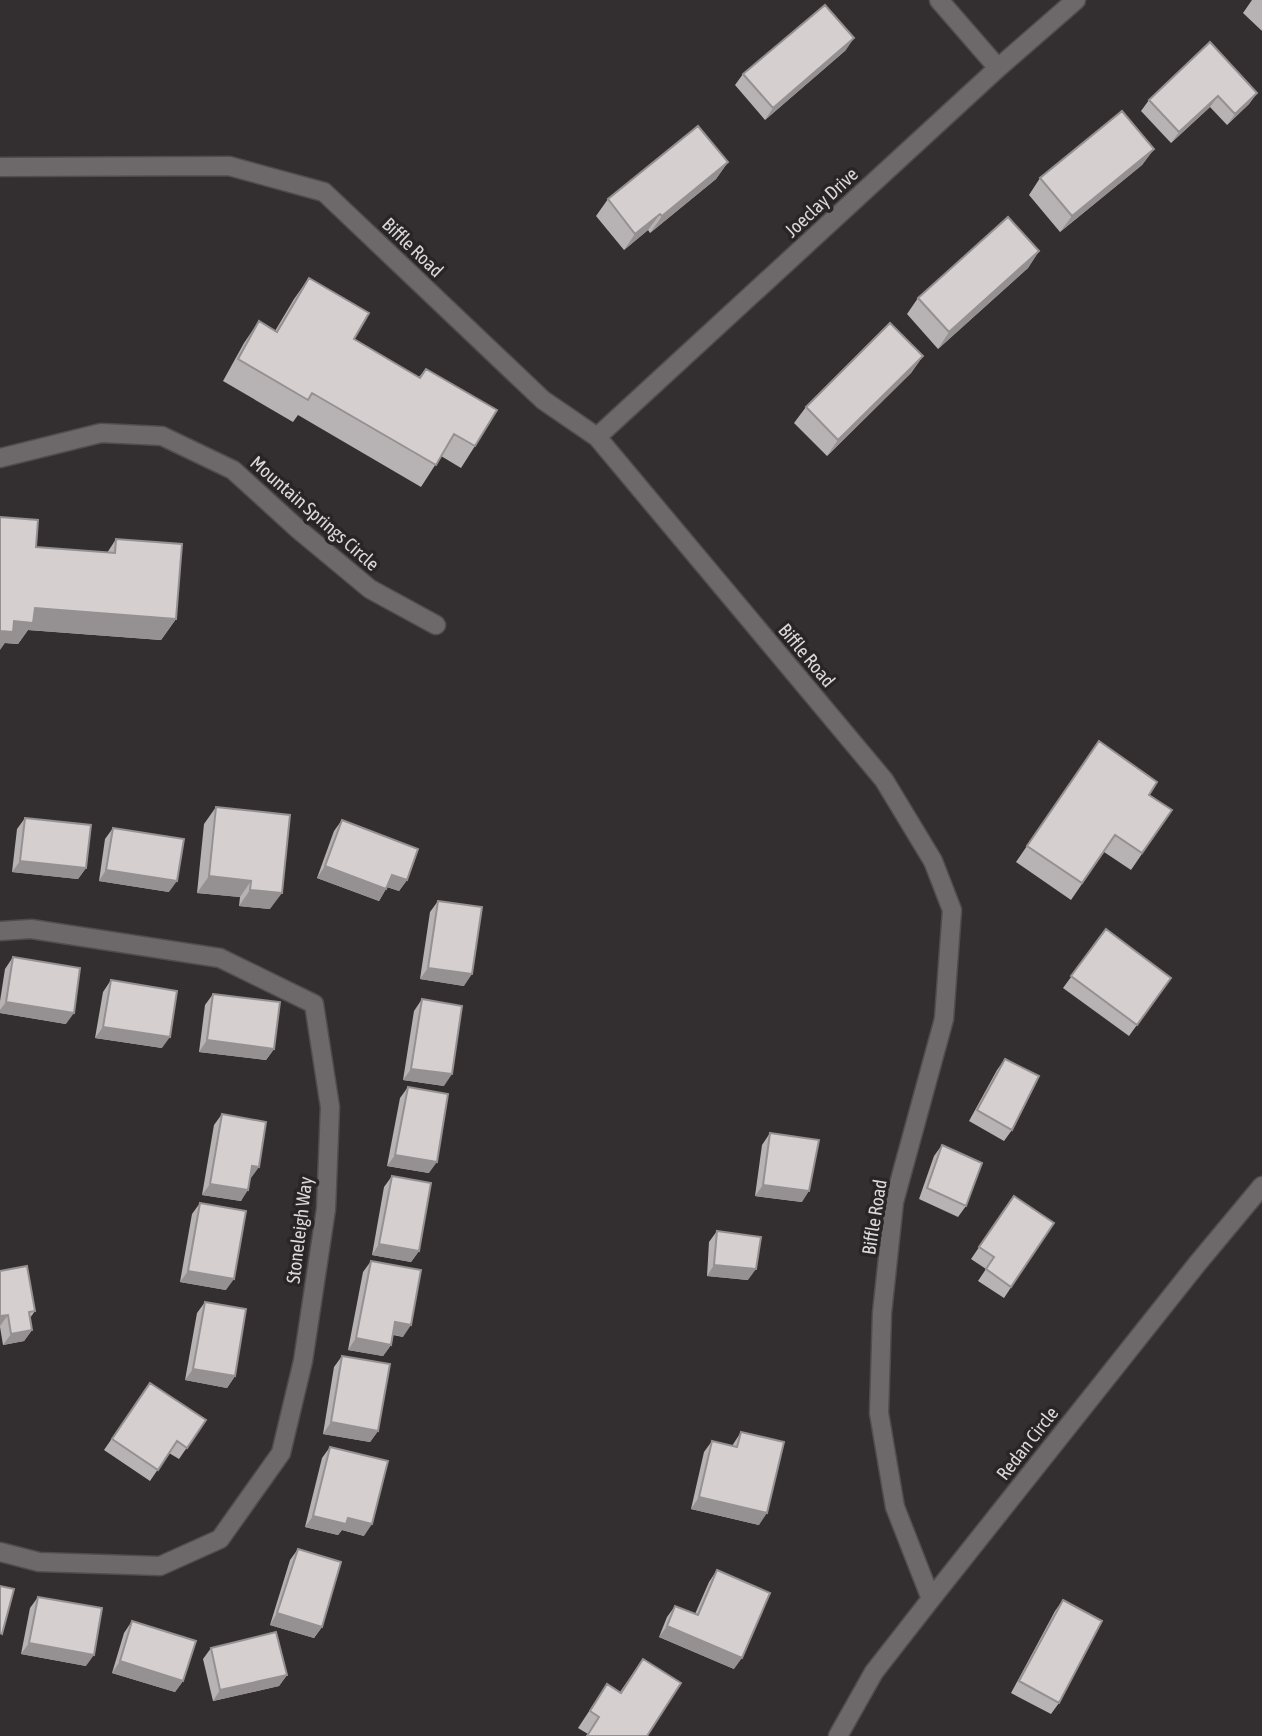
<svg xmlns="http://www.w3.org/2000/svg" width="1262" height="1736" font-family="'Asap Condensed',sans-serif">
	<style>
		.lines { fill: none; stroke-linecap: round; stroke-linejoin: round }
		.minor-casing { stroke: #504d4e; stroke-width: 21 }
		.minor { stroke: #6d6869; stroke-width: 18 }
		.wall { fill: #b7b2b3 }
		.shaded-wall { fill: #959192 }
		.building { fill: #d5cfd0; stroke: #959192; stroke-width: 2 }
		.labels { text-anchor: middle; stroke-width: 7; stroke-linejoin: round; paint-order: stroke }
		.street-label { font-size: 19px; fill: #dad8d8; stroke: #292526 }
	</style>
	<rect width="100%" height="100%" fill="#332f30"/>
	<g class="lines">
		<defs>
			<path id="minor" d="M939 0 998 68
				M0 167 229 166 324 192 543 400 597 437 884 780 933 861 952 910 944 1019 894 1202 882 1313 879 1413 895 1507 931 1599
				M597 437 998 68 1076 0
				M0 458 101 433 162 436 233 470 299 530 370 589 436 625
				M0 931 31 929 220 958 314 1004 330 1107 326 1209 303 1361 281 1453 220 1539 160 1566 39 1562 0 1552
				M838 1736 874 1672 931 1599 1197 1264 1262 1186"/>
		</defs>
		<use href="#minor" class="minor-casing"/>
		<use href="#minor" class="minor"/>
	</g>
	<path class="wall" d="M1252 0H1262V31L1243 13Z
		M846 50 765 120 735 85 743 74Z
		M1257 93 1249 104 1227 125 1210 107 1171 143 1141 111 1149 100Z
		M1154 149 1142 165 1060 232 1029 195 1040 178Z
		M728 162 716 179 650 233 648 230 624 250 596 216 608 199Z
		M1039 251 1028 268 938 349 907 314 918 298Z
		M309 278 354 339 419 377 426 369 475 446 461 468 441 456 421 487 298 415 293 422 223 381 244 343 259 321 275 331 294 299Z
		M923 356 911 373 827 456 794 423 806 407Z
		M116 539 176 619 161 640 28 630 18 644 5 643 36 547 107 553Z
		M1099 741 1149 795 1172 810 1131 870 1104 852 1071 900 1016 862Z
		M216 807 270 909 239 906 240 897 197 893 204 824Z
		M25 818 86 868 78 879 12 872 17 829Z
		M342 820 407 880 399 891 387 887 379 901 317 878 334 831Z
		M113 828 169 892 99 881 105 839Z
		M438 901 464 986 420 979 430 912Z
		M1106 929 1171 978 1129 1036 1063 988Z
		M13 957 66 1024 0 1013V1001L5 969Z
		M111 980 162 1048 95 1038 103 992Z
		M213 994 274 1049 266 1060 199 1052 205 1005Z
		M422 999 444 1086 403 1080 414 1011Z
		M1005 1059 1012 1130 1004 1141 969 1121 997 1070Z
		M408 1087 429 1173 387 1166 400 1098Z
		M222 1114 251 1178 241 1201 202 1195 214 1125Z
		M770 1133 802 1202 755 1196 762 1145Z
		M942 1145 966 1206 958 1217 919 1199 934 1156Z
		M392 1176 419 1251 411 1262 372 1255 384 1187Z
		M1014 1196 1054 1223 1004 1298 978 1281 986 1269 971 1259Z
		M200 1203 226 1290 180 1282 192 1214Z
		M717 1231 748 1280 707 1276 709 1242Z
		M371 1261 403 1337 393 1335 391 1345 383 1356 348 1350 363 1272Z
		M0 1271 35 1311 30 1318 32 1330 24 1341 3 1345 0 1327Z
		M205 1302 235 1376 227 1388 185 1380 197 1313Z
		M342 1356 378 1431 370 1442 323 1434 334 1367Z
		M150 1383 206 1420 179 1459 169 1453 150 1481 104 1450Z
		M741 1432 759 1525 691 1509 704 1452 712 1441 732 1446Z
		M330 1447 364 1536 342 1530 338 1535 305 1527 322 1458Z
		M298 1549 322 1627 314 1638 270 1625 290 1560Z
		M717 1570 734 1669 659 1637 667 1617 675 1606 695 1614 709 1582Z
		M38 1597 86 1666 21 1654 30 1608Z
		M1063 1600 1059 1703 1051 1714 1011 1693 1055 1611Z
		M132 1621 183 1681 175 1692 112 1673 124 1633Z
		M211 1648 287 1675 279 1686 213 1701 203 1659Z
		M643 1659 647 1736H586L588 1734 578 1728 607 1684 620 1692Z"/>
	<path class="shaded-wall" d="M854 38 846 50 765 120 773 108Z
		M1257 93 1249 104 1227 125 1235 114Z
		M1218 96 1210 107 1171 143 1179 132Z
		M1154 149 1142 165 1060 232 1072 216Z
		M728 162 716 179 650 233 662 216Z
		M660 214 648 230 624 250 635 234Z
		M1039 251 1028 268 938 349 949 332Z
		M923 356 911 373 827 456 838 440Z
		M35 608 176 619 161 640 28 630 18 644 5 643 0 650V631L14 621Z
		M20 861 86 868 78 879 12 872Z
		M325 866 386 889 379 901 317 878Z
		M106 870 177 881 169 892 99 881Z
		M392 875 407 880 399 891 384 886Z
		M209 876 251 881 240 897 197 893Z
		M250 890 282 893 270 909 239 906Z
		M428 968 472 974 464 986 420 979Z
		M6 1002 74 1013 66 1024 0 1013V1010Z
		M103 1027 170 1037 162 1048 95 1038Z
		M207 1040 274 1049 266 1060 199 1052Z
		M411 1069 452 1074 444 1086 403 1080Z
		M395 1155 437 1162 429 1173 387 1166Z
		M252 1166 259 1167 251 1178H244Z
		M210 1184 248 1190 241 1201 202 1195Z
		M763 1185 809 1191 802 1202 755 1196Z
		M379 1244 419 1251 411 1262 372 1255Z
		M714 1265 756 1269 748 1280 707 1276Z
		M188 1271 234 1279 226 1290 180 1282Z
		M8 1315 0 1326V1316Z
		M395 1322 411 1325 403 1337 387 1333Z
		M32 1330 24 1341 3 1345 11 1334Z
		M356 1338 391 1345 383 1356 348 1350Z
		M193 1369 235 1376 227 1388 185 1380Z
		M331 1422 378 1431 370 1442 323 1434Z
		M699 1497 767 1513 759 1525 691 1509Z
		M313 1516 348 1518 372 1524 364 1536 342 1530 338 1535 305 1527Z
		M277 1613 322 1627 314 1638 270 1625Z
		M667 1626 742 1658 734 1669 659 1637Z
		M29 1643 94 1655 86 1666 21 1654Z
		M120 1661 183 1681 175 1692 112 1673Z
		M287 1675 279 1686 213 1701 220 1690Z"/>
	<path class="building" d="M825 5 854 38 773 108 743 74Z
		M1210 42 1257 93 1235 114 1218 96 1179 132 1149 100Z
		M1122 111 1154 149 1072 216 1040 178Z
		M698 126 728 162 662 216 660 214 635 234 608 199Z
		M1008 217 1039 251 949 332 918 298Z
		M309 278 369 313 354 339 420 378 426 369 497 410 475 446 454 434 436 465 312 393 308 400 238 359 259 321 277 332Z
		M890 323 923 356 838 440 806 407Z
		M0 517 38 520 36 547 115 553 116 539 182 544 176 619 35 608 33 623 14 621 13 632 0 631Z
		M1099 741 1157 782 1149 795 1172 810 1142 853 1115 835 1082 883 1027 846Z
		M216 807 290 815 282 893 250 890 251 881 209 876Z
		M25 818 91 825 86 868 20 861Z
		M342 820 418 849 407 880 392 875 386 889 325 866Z
		M113 828 184 839 177 881 106 870Z
		M438 901 482 907 472 974 428 968Z
		M1106 929 1171 978 1137 1025 1071 976Z
		M13 957 80 968 74 1013 6 1002Z
		M111 980 177 991 170 1037 103 1027Z
		M213 994 280 1002 274 1049 207 1040Z
		M422 999 462 1006 452 1074 411 1069Z
		M1005 1059 1039 1076 1012 1130 977 1110Z
		M408 1087 448 1094 437 1162 395 1155Z
		M222 1114 266 1122 259 1167 252 1166 248 1190 210 1184Z
		M770 1133 819 1140 809 1191 763 1185Z
		M942 1145 982 1163 966 1206 927 1188Z
		M392 1176 431 1183 419 1251 379 1244Z
		M1014 1196 1054 1223 1011 1287 986 1269 994 1257 979 1247Z
		M200 1203 246 1211 234 1279 188 1271Z
		M717 1231 761 1237 756 1269 714 1265Z
		M371 1261 421 1270 411 1325 395 1322 391 1345 356 1338Z
		M27 1266 35 1311 29 1312 32 1330 11 1334 8 1315 0 1316V1271Z
		M205 1302 246 1309 235 1376 193 1369Z
		M342 1356 390 1364 378 1431 331 1422Z
		M150 1383 206 1420 187 1448 177 1441 158 1470 112 1439Z
		M741 1432 784 1442 767 1513 699 1497 712 1441 737 1447Z
		M330 1447 388 1461 372 1524 348 1518 346 1524 313 1516Z
		M298 1549 341 1562 322 1627 277 1613Z
		M717 1570 770 1593 742 1658 667 1626 675 1606 698 1615Z
		M0 1586 14 1589 2 1634 0 1633Z
		M38 1597 102 1608 94 1655 29 1643Z
		M1063 1600 1102 1621 1059 1703 1019 1681Z
		M132 1621 196 1641 183 1681 120 1661Z
		M276 1632 287 1675 220 1690 211 1648Z
		M643 1659 681 1683 647 1736H587L599 1717 590 1711 607 1684 621 1693Z"/>
	<g class="labels">
		<g class="street-label">
			<text transform="translate(821 202) rotate(-43)" y="7">Joeclay Drive</text>
			<text transform="translate(413 247) rotate(44)" y="7">Biffle Road</text>
			<text transform="translate(315 513) rotate(41)" y="7">Mountain Springs Circle</text>
			<text transform="translate(807 655) rotate(50)" y="7">Biffle Road</text>
			<text transform="translate(874 1217) rotate(-81)" y="7">Biffle Road</text>
			<text transform="translate(299 1230) rotate(-83)" y="7">Stoneleigh Way</text>
			<text transform="translate(1027 1443) rotate(-52)" y="7">Redan Circle</text>
		</g>
	</g>
</svg>
